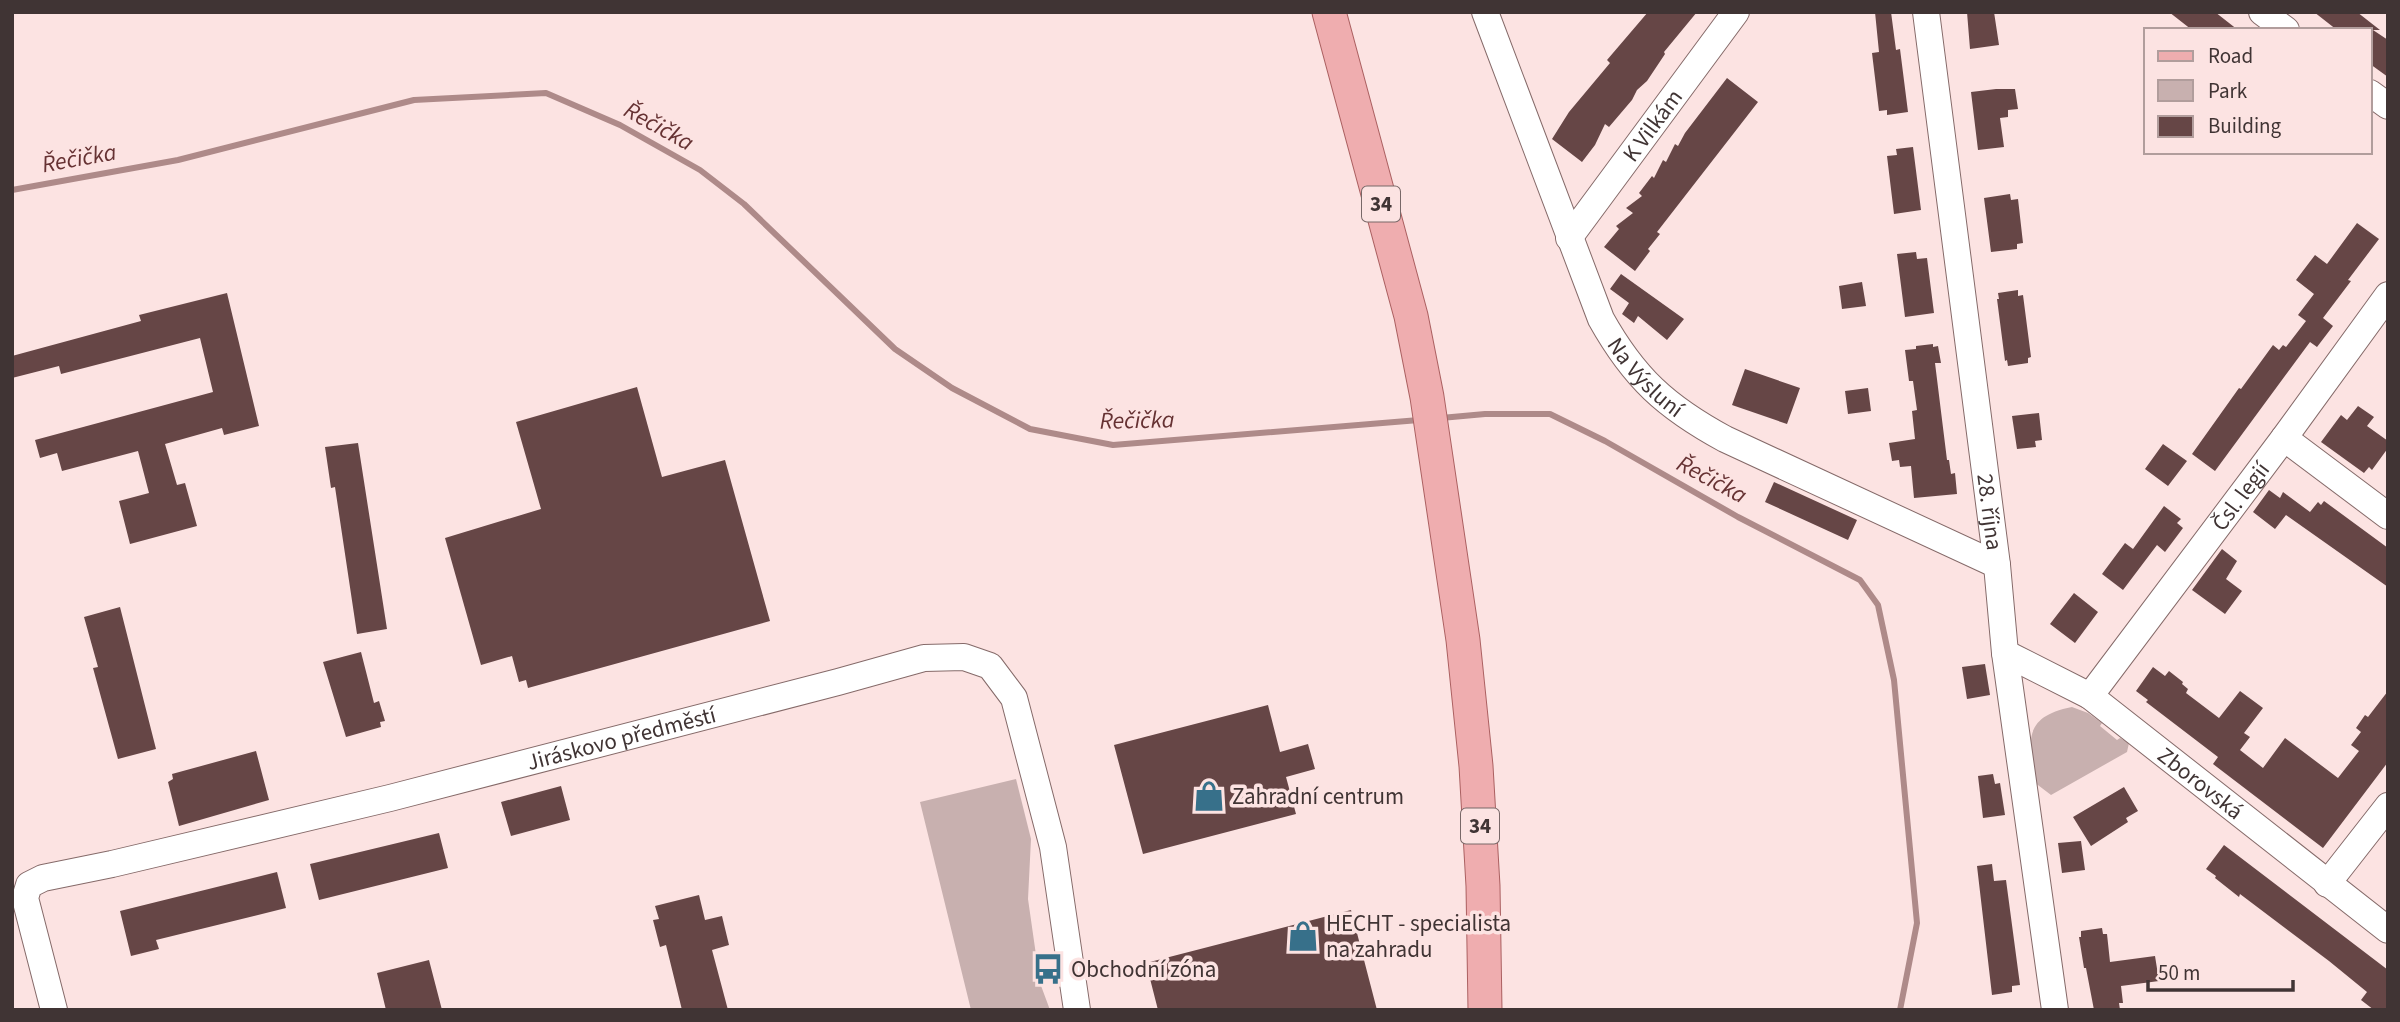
<svg xmlns="http://www.w3.org/2000/svg" width="2400" height="1022" font-family="'Source Sans 3',sans-serif">
	<style>
		.green { fill: #c8b0af }
		.lines { fill: none; stroke-linecap: round; stroke-linejoin: round }
		.stream { stroke: #ae8a89; stroke-width: 6 }
		.building { fill: #664646 }
		.minor-casing { stroke: #856a69; stroke-width: 28 }
		.major-casing { stroke: #ab6061; stroke-width: 35 }
		.minor { stroke: #fff; stroke-width: 26 }
		.major { stroke: #efadaf; stroke-width: 33 }
		.labels { text-anchor: middle; stroke-width: 7; stroke-linejoin: round; paint-order: stroke }
		.shield { fill: #fce3e2; stroke: #786868; stroke-width: 2 }
		.shield-label { font-size: 21px; font-weight: bold; fill: #403434 }
		.street-label { font-size: 23px; fill: #403434; stroke: #fce3e2 }
		.poi-label { font-size: 23px; fill: #403434; stroke: #fce3e2; text-anchor: start }
		.water-label { font-size: 24px; font-style: italic; fill: #663233; stroke: #fce3e2 }
	</style>
	<rect width="100%" height="100%" fill="#fce3e2"/>
	<path class="green" d="M2072 707 2088 713 2102 723 2100 726 2117 740 2120 738 2129 743 2127 752 2051 795 2034 782C2029 741 2022 717 2072 707Z
		M1016 779 1031 839 1028 899 1040 983 1050 1010H971L920 802Z"/>
	<g class="lines">
		<path class="stream" d="M12 190 178 160 414 100 546 93 620 125 700 170 744 204 895 349 952 388 1030 429 1113 445 1419 420
			M1441 418 1485 414H1550L1605 441 1738 517 1860 580 1878 605 1894 680 1917 923 1900 1010"/>
	</g>
	<path class="building" d="M1648 12H1697L1664 52 1665 54 1647 81 1637 90 1632 100 1609 127 1605 124 1595 145 1582 162 1552 139 1569 112 1610 63 1607 60Z
		M1875 12H1891L1896 50 1900 49 1908 112 1887 115V110L1879 111 1872 53 1879 52Z
		M1967 12H1994L1999 45 1970 49Z
		M2169 12H2215L2238 30H2192Z
		M2314 12H2357L2380 30H2373L2388 40V77L2370 64V30H2337Z
		M1727 78 1758 102 1657 232 1660 234 1648 249 1650 251 1635 271 1604 247 1619 229 1616 226 1633 213 1626 208 1642 196 1639 193 1652 176 1654 178 1663 160 1666 162 1675 144 1678 146 1685 133Z
		M1996 89H2015L2018 109 2008 110V117L2000 118 2004 147 1978 150 1971 92Z
		M1913 147 1921 210 1894 214 1887 156 1897 155 1896 149Z
		M2010 194 2011 200 2018 199 2023 243 2017 244V249L1991 252 1984 198Z
		M2357 223 2379 239 2348 280 2351 281 2323 318 2333 326 2317 347 2310 342 2215 471 2192 454 2239 388 2241 389 2273 345 2279 350 2283 345 2286 347 2306 321 2298 315 2314 294 2296 280 2315 255 2327 264Z
		M1916 252 1917 259 1927 258 1934 313 1905 317 1897 254Z
		M1621 274 1684 319 1667 340 1638 316 1634 323 1622 314 1629 303 1610 289Z
		M1862 282 1866 306 1842 309 1839 286Z
		M2018 290V296L2023 295 2031 357 2028 358V363L2008 366 2007 360 2005 361 1997 299H1999L1998 293Z
		M227 293 259 426 224 435 222 428 165 444 177 485 185 483 197 526 130 544 119 501 149 493 138 451 62 471 57 453 40 458 35 440 213 392 200 338 61 374 59 366 12 378V356L141 321 139 315Z
		M1933 344V347L1938 346 1941 363H1935L1947 460H1949L1951 474 1955 473 1957 494 1914 498 1911 466 1900 467 1899 460 1892 461 1889 443 1915 439 1912 411 1917 410 1913 381H1909L1905 350 1916 349V346Z
		M1745 369 1800 388 1787 424 1732 405Z
		M637 387 662 477 725 460 770 621 528 688 526 680 519 682 512 656 481 665 445 538 541 509 516 422Z
		M1868 388 1871 411 1848 414 1845 391Z
		M2358 406 2374 417 2367 426 2388 441V448L2372 470 2369 467 2364 473 2321 442 2341 415 2347 420Z
		M2039 413 2042 440 2035 441 2036 447 2017 449 2012 416Z
		M358 443 387 629 357 634 335 487 331 488 325 447Z
		M2163 444 2187 461 2168 486 2145 469Z
		M1774 482 1857 520 1848 540 1765 502Z
		M2269 490 2280 498 2283 492 2310 512 2318 502 2321 505 2324 501 2388 548V587L2286 515 2275 529 2253 512Z
		M2164 506 2181 519 2177 523 2183 528 2165 552 2157 545 2123 590 2102 574 2125 543 2133 549Z
		M2222 549 2237 561 2226 579 2242 591 2225 614 2192 590Z
		M2074 593 2098 612 2075 643 2050 624Z
		M120 607 156 749 118 759 93 668 98 667 84 617Z
		M361 652 374 703 379 701 385 721 380 722 381 727 346 737 323 662Z
		M1985 664 1990 695 1967 699 1962 667Z
		M2153 667 2165 676 2169 671 2183 682 2182 684 2188 689 2186 693 2219 718 2240 691 2263 708 2244 733 2250 737 2240 750 2263 768 2285 738 2338 778 2359 751 2351 745 2361 732 2356 728 2365 715 2368 717 2388 691V762L2323 848 2213 764 2218 757 2146 702 2148 700 2136 691Z
		M1268 705 1280 752 1308 744 1315 769 1286 777 1296 814 1143 854 1114 745Z
		M256 751 269 800 179 826 168 782 173 779 172 774Z
		M1993 774 1995 784 2000 783 2005 815 1983 818 1978 776Z
		M561 786 570 820 511 836 501 802Z
		M2124 787 2138 811 2126 818 2128 822 2091 846 2073 817Z
		M439 833 448 868 319 900 310 864Z
		M2081 841 2085 870 2062 873 2058 843Z
		M2224 845 2388 970V1010H2374L2361 1000 2367 992 2329 961 2240 894 2239 897 2215 878 2216 876 2206 869Z
		M1992 864 1994 881 2006 880 2020 985 2012 986V992L1992 995 1977 866Z
		M277 872 286 908 156 940 159 949 131 956 120 911Z
		M699 895 705 920 722 916 729 945 712 950 728 1010H682L666 945 660 947 653 920 659 919 655 906Z
		M1351 910 1377 1010H1158L1146 963Z
		M2102 928 2103 934H2107L2110 962 2155 956 2159 981 2121 986 2123 1003H2119L2120 1010H2094L2086 968H2084L2079 937H2081V931Z
		M429 960 442 1010H386L377 973Z"/>
	<g class="lines">
		<defs>
			<g id="minor">
				<path id="s1" d="M1485 12 1601 319C1634 378 1666 407 1725 439L1997 565"/>
				<path id="s2" d="M1926 12 1997 565 2005 653 2055 1010"/>
				<path d="M2262 12 2286 30"/>
				<path d="M2370 93 2388 106"/>
				<path id="s3" d="M1569 238 1736 12"/>
				<path d="M2284 438 2388 516"/>
				<path id="s4" d="M2005 653 2090 696 2388 930"/>
				<path id="s5" d="M2090 696 2284 438 2388 295"/>
				<path d="M2327 884 2388 806"/>
				<path id="s6" d="M54 1010 25 898 29 885 43 878 112 864 390 798 838 682 924 658 964 657 990 666 1014 698 1053 847 1077 1010"/>
			</g>
			<path id="major" d="M1329 12 1411 316 1427 397 1463 640 1476 766 1483 886 1485 1010"/>
		</defs>
		<use href="#minor" class="minor-casing"/>
		<use href="#major" class="major-casing"/>
		<use href="#minor" class="minor"/>
		<use href="#major" class="major"/>
	</g>
	<defs>
		<symbol id="shop-bare" viewBox="-9 -9 18 18"><path d="M-5-2.5h2.3a2.7 3.5 0 0 1 5.4 0H5L5.5 6h-11ZM-1.5-2.5h3a1.5 2.3 0 0 0-3 0Z" fill="#37708a" stroke="#fce3e2" stroke-width="2.5" paint-order="stroke"/></symbol>
		<symbol id="bus-bare" viewBox="-9 -9 18 18"><path d="M-5-6H5V4H4V6H2V4H-2V6H-4V4H-5ZM-3.5-4V0h7V-4ZM-3.5 1.2v1.5H-2V1.2ZM2 1.2v1.5H3.5V1.2Z" fill="#37708a" stroke="#fce3e2" stroke-width="2.5" paint-order="stroke"/></symbol>
	</defs>
	<g fill-rule="evenodd">
		<use href="#shop-bare" x="1187" y="774" width="44" height="44"/>
		<use href="#shop-bare" x="1281" y="914" width="44" height="44"/>
		<use href="#bus-bare" x="1026" y="947" width="44" height="44"/>
	</g>
	<g class="labels">
		<g class="shield">
			<rect x="1362" y="186.5" width="38" height="35" rx="5"/>
			<rect x="1461" y="808.5" width="38" height="35" rx="5"/>
		</g>
		<g class="shield-label">
			<text x="1381" y="211">34</text>
			<text x="1480" y="833">34</text>
		</g>
		<g class="street-label">
			<text dy="8" stroke="none"><textPath href="#s3" startOffset="140">K Vilkám</textPath></text>
			<text dy="8" stroke="none"><textPath href="#s1" startOffset="402">Na Výsluní</textPath></text>
			<text dy="8" stroke="none"><textPath href="#s5" startOffset="250">Čsl. legií</textPath></text>
			<text dy="8" stroke="none"><textPath href="#s2" startOffset="504">28. října</textPath></text>
			<text dy="8" stroke="none"><textPath href="#s6" startOffset="740">Jiráskovo předměstí</textPath></text>
			<text dy="8" stroke="none"><textPath href="#s4" startOffset="236">Zborovská</textPath></text>
		</g>
		<g class="poi-label">
			<text x="1232" y="804">Zahradní centrum</text>
			<text x="1326" y="931">HECHT - specialista<tspan x="1326" dy="26">na zahradu</tspan></text>
			<text x="1071" y="977">Obchodní zóna</text>
		</g>
		<g class="water-label">
			<text transform="translate(659 126) rotate(29)" y="8">Řečička</text>
			<text transform="translate(79 158) rotate(-10)" y="8">Řečička</text>
			<text transform="translate(1137 420) rotate(-1)" y="8">Řečička</text>
			<text transform="translate(1712 479) rotate(28)" y="8">Řečička</text>
		</g>
	</g>
	<rect width="2400" height="1022" fill="none" stroke="#403434" stroke-width="28"/>
	<rect x="2144" y="28" width="228" height="126" fill="#fce3e2" stroke="#b19d9c" stroke-width="2"/>
	<rect x="2158" y="51" width="35" height="10" fill="#efadaf" stroke="#b19d9c" stroke-width="2"/>
	<text x="2208" y="63" font-size="21" fill="#403434">Road</text>
	<rect x="2158" y="80" width="35" height="21" fill="#c8b0af" stroke="#b19d9c" stroke-width="2"/>
	<text x="2208" y="98" font-size="21" fill="#403434">Park</text>
	<rect x="2158" y="116" width="35" height="21" fill="#664646" stroke="#b19d9c" stroke-width="2"/>
	<text x="2208" y="133" font-size="21" fill="#403434">Building</text>
	<path d="M2148 980v10h145v-10" fill="none" stroke="#403434" stroke-width="3.5"/>
	<text x="2158" y="980" font-size="21" fill="#403434" stroke="#fce3e2" stroke-width="5" paint-order="stroke">50 m</text>
</svg>
